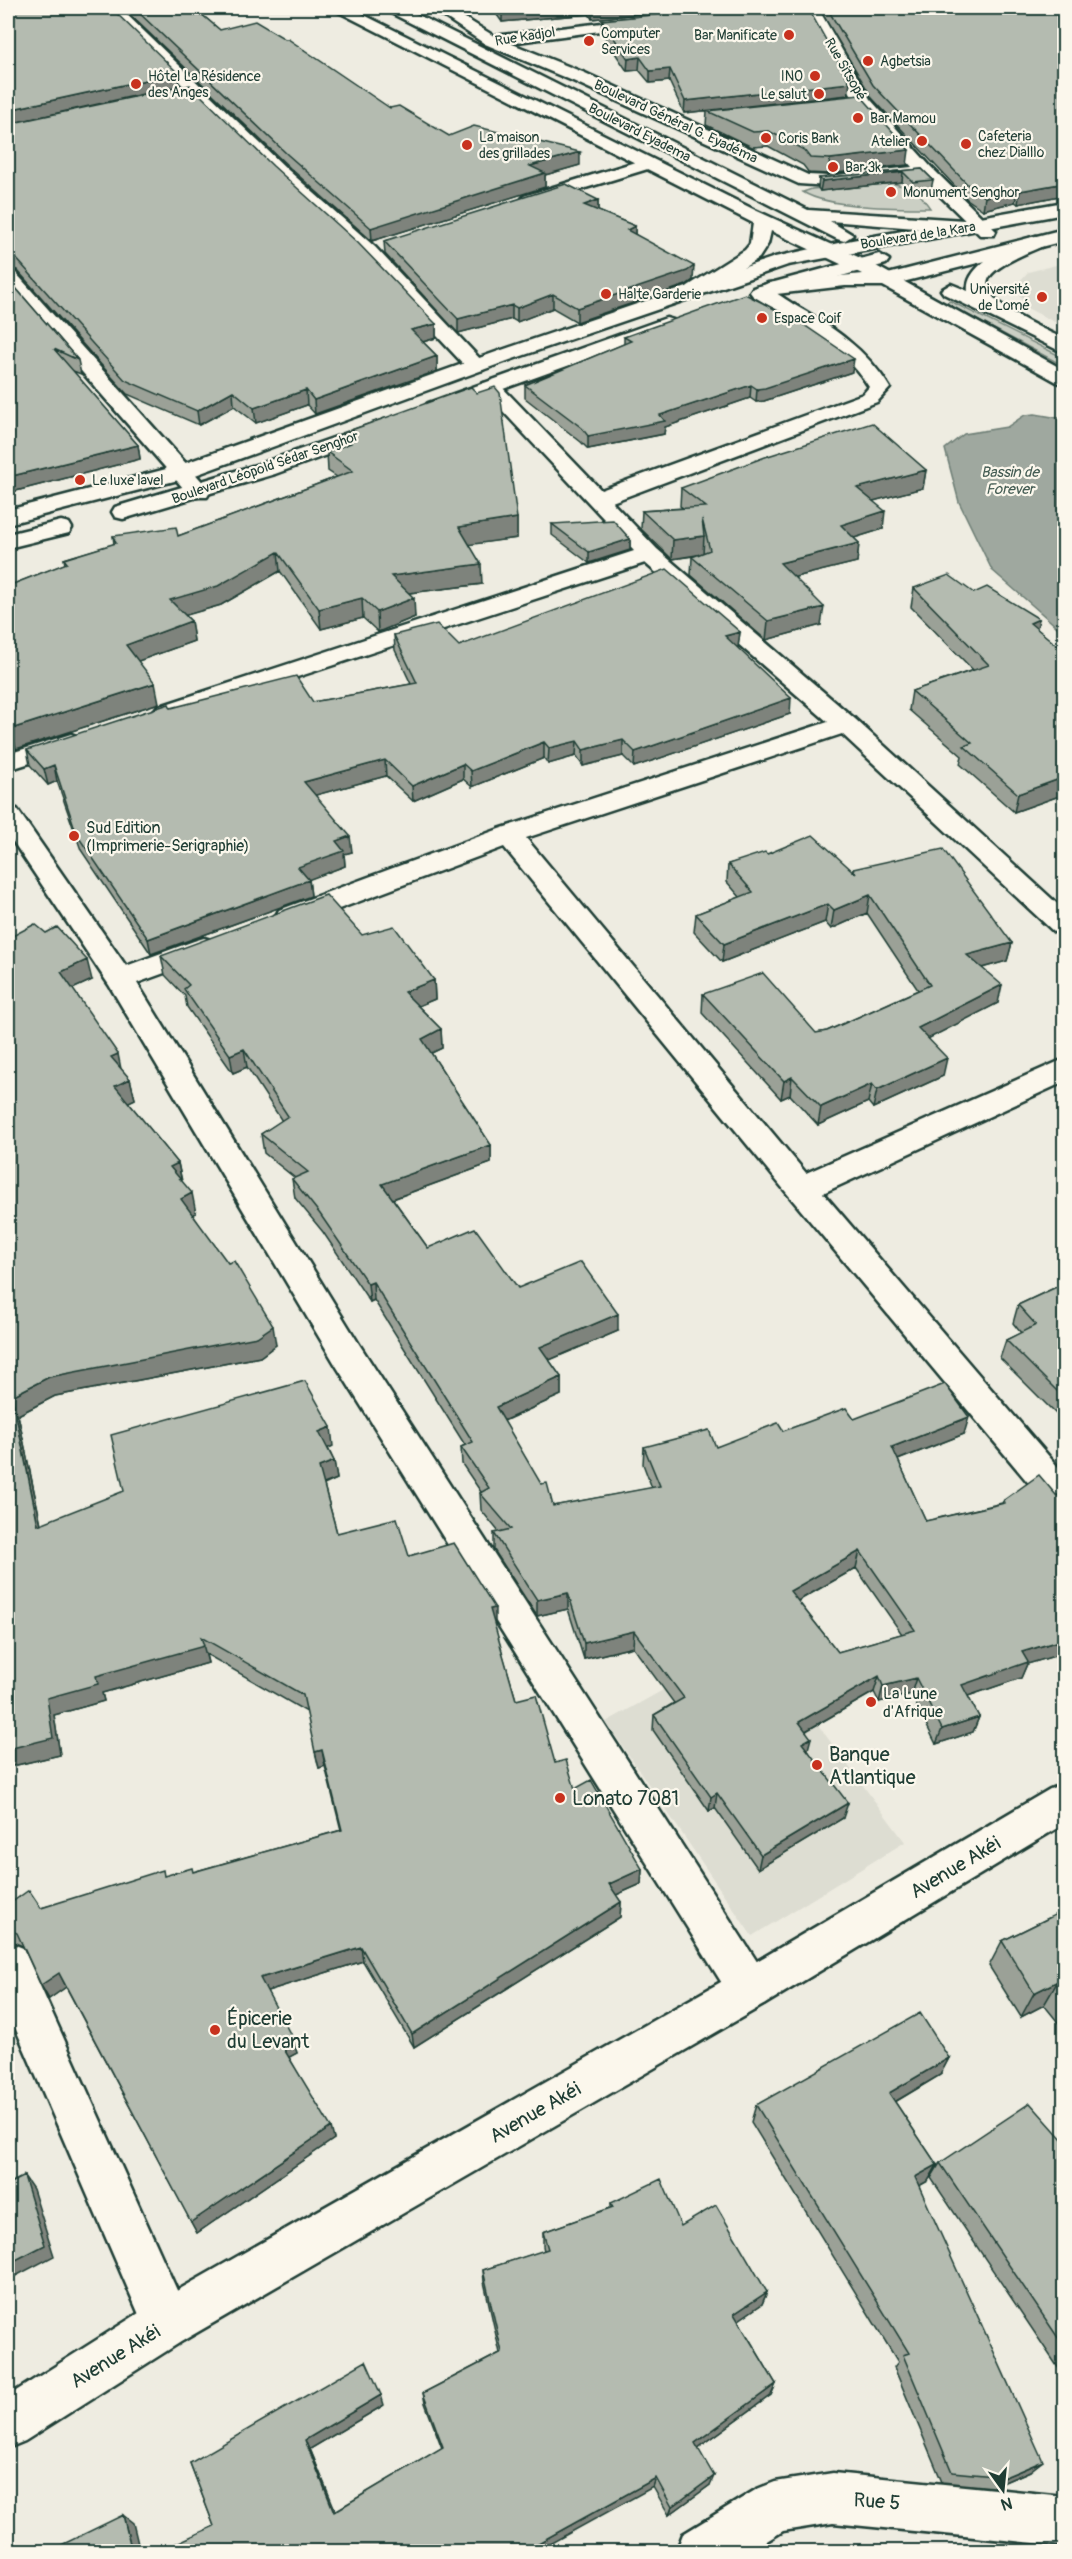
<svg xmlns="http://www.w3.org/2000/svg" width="1072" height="2559" font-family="Pangolin,sans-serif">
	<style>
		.built { fill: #ddddd2 }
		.green { fill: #cbcfc4; stroke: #75867c; stroke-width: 1.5 }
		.water { fill: #9fa89f; stroke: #6c7d74; stroke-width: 1.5 }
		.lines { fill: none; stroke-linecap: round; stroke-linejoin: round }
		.street-casing { stroke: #1f3d34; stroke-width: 5 }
		.secondary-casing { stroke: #1f3d34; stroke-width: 5 }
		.highway-casing { stroke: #1f3d34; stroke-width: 5 }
		.street { fill: #fbf7ec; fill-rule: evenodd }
		.secondary { fill: #fbf7ec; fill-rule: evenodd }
		.highway { fill: #fbf7ec; fill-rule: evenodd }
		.wall { fill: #9ba197; stroke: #1f3d34; stroke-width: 1.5; fill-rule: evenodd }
		.shaded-wall { fill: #7e837b; stroke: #1f3d34; stroke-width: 1.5 }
		.building { fill: #b4bbb0; stroke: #1f3d34; stroke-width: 1.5; fill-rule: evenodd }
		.poi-dot { fill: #c8321e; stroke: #fbf7ec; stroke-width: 2 }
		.labels { text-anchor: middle; stroke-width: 4.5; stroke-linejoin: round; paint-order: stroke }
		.far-poi-label { font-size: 14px; fill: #1f3d34; stroke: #fbf7ec; text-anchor: start }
		.far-street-label { font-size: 14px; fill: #1f3d34; stroke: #fbf7ec }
		.far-water-label { font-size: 15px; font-style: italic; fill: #455d54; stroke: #fbf7ec }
		.poi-label { font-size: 16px; fill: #1f3d34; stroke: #fbf7ec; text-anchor: start }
		.near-poi-label { font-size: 20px; fill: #1f3d34; stroke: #fbf7ec; text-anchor: start }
		.near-street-label { font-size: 20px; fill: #1f3d34; stroke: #fbf7ec }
	</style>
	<rect width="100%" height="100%" fill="#eeece1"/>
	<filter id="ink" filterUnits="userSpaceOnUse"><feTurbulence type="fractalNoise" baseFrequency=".0167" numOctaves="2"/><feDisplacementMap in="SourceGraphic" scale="12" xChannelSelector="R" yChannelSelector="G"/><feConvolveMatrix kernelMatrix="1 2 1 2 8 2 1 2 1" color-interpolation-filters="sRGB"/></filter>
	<g filter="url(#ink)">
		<path class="built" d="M1064 263V327L1027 308 1018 293V283L1028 272Z
			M754 1639 905 1842 752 1936 606 1722Z"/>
		<path class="green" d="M888 182 917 190 930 208C898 208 828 208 803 192L812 189Z
			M950 301 1064 358V366L945 303Z"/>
		<path class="water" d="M1035 414 1064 419V633L992 570 959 502 945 449 964 434 1007 427 1025 415Z"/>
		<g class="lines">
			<defs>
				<path id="street" d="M105 8H120L288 170 375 247 483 362 486 366 483 370H469L361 255 276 178Z
					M431 8H449L494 36 651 17 653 20 645 25 510 43 585 73 808 175 828 176 912 167 855 101 803 8H818L870 99 931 167 996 231 994 235H980L921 177 828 186 799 184 573 81 485 44Z
					M645 159 651 160 654 164 651 168 530 205 521 200 524 196Z
					M8 270 15 272 207 487 210 492 207 497H191L8 287Z
					M760 286C772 289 782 297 793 304 831 326 867 349 890 388L877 402 612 502 657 549 855 719 1064 910V934L1054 932 842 734 526 838 806 1173 1064 1059V1082L823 1193 1064 1474V1514L1051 1510 790 1197 504 847 299 924 289 926 279 924 275 917 279 910 499 829 828 722 645 563 175 717 166 720 157 717 153 712 157 707 634 551 484 391 481 387 484 383H498L601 490 863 394 869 387C844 345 794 321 753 296L750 292 753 288Z
					M71 734 80 737 84 742 80 747 8 770V754Z
					M8 807 17 809 126 966 194 941 204 938 214 941 218 948 214 955 137 983 359 1344 765 1974 771 1989 765 2004 750 2010 735 2004 335 1364 109 985 8 834Z
					M8 1942 23 1948 184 2306 191 2323 184 2340 167 2347 150 2340 8 2011Z
					M833 2473 1064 2496V2546L833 2523 783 2531 749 2552H676L683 2534 757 2489 775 2482Z"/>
				<path id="secondary" d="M1064 202V214L788 265 510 360 190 477 8 524V510L174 467 496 352 775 257 852 240Z
					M1064 229V241L887 286 877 280 880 276Z
					M879 254 889 260 886 264 763 297 753 291 756 287Z
					M666 318 673 320 676 324 673 328 442 411H428L424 407 428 403Z
					M384 420 392 421 395 426 392 431 275 474 123 519 115 517 112 512 115 507 259 464Z
					M61 521 69 523 72 528 69 533 8 548V534Z
					M1064 1783V1824L765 2004 184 2340 25 2441 8 2448V2396L150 2306 735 1974 1050 1789Z"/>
				<path id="highway" d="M331 8H350L755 210 867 261 1064 370V384L1057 382 883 286H845L768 295 761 293 758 289 768 283 862 274 771 231 768 244 759 258 702 294H688L685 290 688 286 745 250 750 244 753 223Z
					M386 8H404L808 210 964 220 973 226 964 232 830 221 853 235 844 241 837 239 387 11Z
					M1036 236 1043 238 1045 242 1043 246C1029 252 993 266 988 280 979 303 1048 331 1064 339V353L944 294 941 290 951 284 968 291C964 264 1015 242 1036 236Z"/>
			</defs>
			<use href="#street" class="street-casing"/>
			<use href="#secondary" class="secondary-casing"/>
			<use href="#highway" class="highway-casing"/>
			<use href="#street" class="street"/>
			<use href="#secondary" class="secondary"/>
			<use href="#highway" class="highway"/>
		</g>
		<path class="wall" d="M8 8 179 86 21 121 436 324V338L423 342 437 356V371L315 414 307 405 256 423 234 406 199 425 127 394 17 270 8 268Z
			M123 8H194L220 30 449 136 580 165 545 175V187L372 241 290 168Z
			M492 8H808L848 95 684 113 669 81 650 83 639 70 627 71 601 32 602 20 720 8H696L592 19 589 14 502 22Z
			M819 8H1065V195L1018 204 1015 202 983 210 967 199 872 98Z
			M707 111 907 165 828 174 809 173 803 165 768 146 752 147 706 125Z
			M922 169 933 180 931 190 911 192 902 182 820 191 818 188 819 178Z
			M598 200V211L635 226V234L693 280 686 285 577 322 553 308 517 322 512 319 458 333 385 254 384 241Z
			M8 279 78 360 81 374 73 371 138 445 140 459 8 493Z
			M624 337 852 372 764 401 756 402 750 398 665 427 664 434 588 449 581 442 525 398V385L624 344Z
			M343 433 517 518V538L470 544 482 584 409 593 415 617 378 632 363 618 321 629 280 571 221 605 185 615 191 621 194 641 138 661 159 703 16 749 8 739V586L65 564 64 559 114 544 113 536H178L337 477 328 471 327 452 344 446Z
			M926 470 923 488 873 501 883 529 854 538 859 543 857 562 795 577 821 625 766 640 691 575 692 557 694 556 672 559 641 529 642 511 683 508 680 506 681 488Z
			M552 524 630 539V550L589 563 552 535Z
			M914 588 974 593 1037 629 1065 652V794L1014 812 960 764 962 756 909 710 912 691 973 670 911 607Z
			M740 632 738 647H737L790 714 634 767 623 756 583 766 576 756 548 764 544 758 472 787 463 779 413 801 386 776 315 795 352 852 344 854 345 866 309 879 311 896 151 954 81 850 57 781 48 785 30 765 27 750 171 708 313 702 411 684 395 650 394 635 459 646Z
			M767 854 853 871V869L1012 943 1007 961 982 968 998 1003 928 1038 943 1076 873 1108 868 1102 818 1125 790 1095 781 1099 702 1013 703 994 816 1033 827 1031 918 990 867 913 831 929 825 922 722 962 694 932 696 914 740 897 727 882 728 864Z
			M362 935 434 980 435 999 418 1006 441 1029 442 1048 431 1053 491 1145V1163L393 1199 428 1248 618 1331 549 1360 561 1377V1395L504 1421 553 1506 652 1488 643 1464 644 1447H716L783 1431 854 1419 964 1434 898 1460 926 1521 1002 1503 1004 1500 1056 1495 1065 1497V1653L1027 1664 1021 1678 968 1696 979 1717 973 1732 936 1744 911 1694 879 1702 874 1692 806 1731 808 1750 843 1818 758 1869 715 1808 709 1811 653 1730 654 1715 674 1703 633 1647 584 1659 568 1609 537 1616 494 1550V1533L499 1532 481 1510 480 1493 481 1492 462 1464 461 1447 465 1445 374 1300 370 1302 323 1232 295 1198 292 1179 295 1178 264 1153 261 1134 282 1121 247 1067 233 1073 187 1007 185 996 165 975 161 956ZM856 1568 902 1634 838 1652 798 1601Z
			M9 938 92 980 72 989 121 1069 130 1079 135 1099 128 1102 178 1163 182 1181 196 1213 193 1215 276 1345 260 1357 55 1396 18 1415 41 1524 333 1446 328 1448 334 1461 337 1479 324 1485 337 1533 409 1556 495 1625H494L516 1700 555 1763 575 1789 642 1869 641 1884 616 1895 621 1902 620 1917 414 2047 363 1961 267 1991 297 2053 289 2057 334 2139 197 2233 66 1987 49 1999 23 1946 8 1940V1905L41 1908 165 1876 193 1872 341 1830 325 1766 319 1768 307 1712 206 1654 208 1663 102 1693 104 1701 54 1715 60 1755 8 1767Z
			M1065 1283V1423L1000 1358 1006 1340 1021 1333 1013 1323 1018 1305Z
			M1065 1910V2031L1044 2005 1021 2017 989 1966 1002 1941Z
			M949 2058 940 2075 895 2102 937 2165 928 2181 919 2186 1030 2471 993 2487 942 2482 894 2367 898 2362 751 2122 756 2105Z
			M1065 2136V2378L931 2178 940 2163 1062 2139Z
			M611 2203 681 2226 767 2292 762 2304 738 2320 776 2384 771 2395 698 2448 710 2485 669 2515 653 2487 214 2526 190 2463 384 2405 310 2449 335 2511 442 2448 425 2403 423 2393 500 2353 484 2282 483 2270 544 2251 543 2246V2232L611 2208Z"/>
		<path class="shaded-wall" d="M532 8H589V14L502 22V10Z
			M593 8H696L592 19Z
			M640 57 639 70 627 71 628 59Z
			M670 69 669 81 650 83V71Z
			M178 73 179 86 8 124V110Z
			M850 83 848 95 684 113 685 101Z
			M909 150 907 165 828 174 830 159Z
			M580 152V165L545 175V187L372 241 371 228 530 166Z
			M903 172 902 182 820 191 822 181Z
			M1065 183V195L1018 204 1020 191Z
			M1018 189 1015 202 983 210 985 197Z
			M598 200V213L584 205Z
			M635 226V239L627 230Z
			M694 266 693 280 686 285 577 322V308Z
			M553 294V308L517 322V308Z
			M512 305V319L458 333V319Z
			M436 324V338L412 345 411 330Z
			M437 356V371L315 414 314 400Z
			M854 359 852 372 764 401 756 402 757 389Z
			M751 385 750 398 665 427 664 434 588 449V436L660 415Z
			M306 390 307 405 256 423 254 408Z
			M233 391 234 406 199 425 197 411Z
			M138 445 140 459 8 493V477Z
			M926 470 923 488 854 506 857 488Z
			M885 511 883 529 838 543 841 525Z
			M517 518V538L460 546 459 527Z
			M704 536 703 554 672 559 673 540Z
			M630 539V550L589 563V552Z
			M859 543 857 562 779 581 780 563Z
			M278 552 280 571 221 605 173 619 170 600Z
			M481 564 482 584 393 595 391 576Z
			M362 598 363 618 321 629 319 609Z
			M414 598 415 617 378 632 377 612Z
			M824 607 821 625 766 640 768 621Z
			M1039 619 1035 637 1030 623Z
			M191 621 194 641 130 664 126 645Z
			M740 632 738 647 724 651 725 636Z
			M155 683 159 703 16 749 11 729Z
			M791 698 790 714 634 767 635 752Z
			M623 740V756L583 766V750Z
			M577 741 576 756 548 764 549 748Z
			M544 742V758L472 787 471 771Z
			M385 760 386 776 305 798 304 782Z
			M463 764V779L413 801 412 786Z
			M54 765 57 781 48 785 44 769Z
			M1065 777V794L1014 812 1018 794Z
			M350 836 352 852 344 854 345 866 300 883 298 867 336 841Z
			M309 880 311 896 151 954 148 939Z
			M870 895 867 913 831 929 834 910Z
			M828 904 825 922 722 962 724 944Z
			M1012 943 1007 961 963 973 967 955Z
			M87 960 92 980 66 992 61 972Z
			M434 980 435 999 406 1011 404 992Z
			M1002 985 998 1003 914 1046 918 1028Z
			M441 1029 442 1048 423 1057 422 1039Z
			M244 1049 247 1067 233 1073 230 1055Z
			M118 1054 122 1074 111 1057Z
			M947 1058 943 1076 873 1108 877 1090Z
			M792 1077 790 1095 781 1099 784 1081Z
			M130 1079 135 1099 119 1107 115 1086Z
			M872 1084 868 1102 818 1125 821 1107Z
			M491 1145V1163L384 1202 382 1184Z
			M178 1163 182 1183 170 1167Z
			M192 1193 196 1213 185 1219 181 1199Z
			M373 1282 374 1300 370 1302 368 1284Z
			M618 1314V1331L540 1364V1347Z
			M273 1326 276 1345 260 1357 55 1396 18 1415 45 1544 38 1525 12 1396 49 1377Z
			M561 1377V1395L496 1424V1407Z
			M969 1417 964 1434 887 1464 892 1447Z
			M331 1427 333 1446 322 1451 319 1432Z
			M334 1461 337 1479 321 1485 319 1467Z
			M860 1551 856 1568 787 1607 790 1591Z
			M568 1593V1609L537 1616V1600Z
			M495 1608V1625L490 1626V1609Z
			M634 1631 633 1647 584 1659V1643Z
			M201 1637 208 1663 102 1693 104 1701 54 1715 60 1755 8 1767V1749L47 1698 96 1676Z
			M1065 1639V1653L1027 1664 1021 1678 956 1700 962 1685 1022 1652Z
			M879 1676 874 1692 795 1737 799 1722Z
			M916 1678 911 1694 879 1702 883 1686Z
			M979 1717 973 1732 936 1744 942 1729Z
			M811 1738 807 1753 802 1743Z
			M322 1750 325 1766 319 1768 315 1752Z
			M717 1793 715 1808 709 1811 711 1797Z
			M848 1803 843 1818 758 1869 761 1855Z
			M642 1869 641 1884 607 1899 609 1884Z
			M621 1902 620 1917 414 2047 412 2034Z
			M361 1947 363 1961 264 1992 260 1978Z
			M59 1973 66 1987 49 1999 41 1985Z
			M1058 1981 1044 2005 1021 2017 1034 1993Z
			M293 2039 297 2053 286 2059 282 2046Z
			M949 2058 940 2075 881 2110 889 2093Z
			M331 2127 334 2139 197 2233 191 2222Z
			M937 2165 928 2181 907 2192 915 2177Z
			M24 2176 33 2189 54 2256 8 2280V2264Z
			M767 2292 762 2304 730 2326 734 2314Z
			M776 2384 771 2395 691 2453 695 2443Z
			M381 2395 384 2405 310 2449 339 2519 334 2512 305 2440Z
			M1043 2461 1030 2471 993 2487 1005 2477Z
			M714 2476 710 2485 669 2515 672 2507Z
			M656 2478 653 2487 535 2552H522Z
			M123 2515 133 2523 140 2552H132Z"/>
		<path class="building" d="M8 8H111L178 73 8 110Z
			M134 8H194L220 30 255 21 285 39H288L390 108 399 106 449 136 474 126 580 152 530 166 545 173 371 228 288 155Z
			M500 8H532L502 10Z
			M721 8H808L850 83 685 101 670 69 650 71 640 57 628 59 602 20Z
			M827 8H1065V183L1020 191 1018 189 985 197 969 186 873 85Z
			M190 85 273 166 358 243 436 324 411 330 437 356 314 400 306 390 254 408 233 391 197 411 125 380 14 256 8 255V124Z
			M860 95 909 150 830 159 810 158 804 150 769 131 753 132 707 111Z
			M922 169 933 180 913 182 903 172 822 181 819 178Z
			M566 184 598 200 584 205 635 226 627 230 694 266 687 271 577 308 553 294 517 308 512 305 458 319 384 241Z
			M8 279 78 360 54 349 138 445 8 477Z
			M745 294 798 321 854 359 765 388 757 389 751 385 660 415 665 421 588 436 582 428 525 385 631 341 624 337Z
			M471 387 477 393 495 387 500 393 517 518 459 527 481 564 391 576 414 598 377 612 362 598 319 609 278 552 218 586 170 600 191 621 126 645 155 683 11 729 8 725V586L67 563 64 559 116 543 113 536 176 527 178 536 353 471 327 452 351 443 343 433Z
			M872 423 926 470 857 488 885 511 841 525 859 543 780 563 824 607 768 621 692 557 710 550 702 519 704 536 673 540 642 511 706 507 681 488 768 456Z
			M613 520 630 539 589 552 552 524Z
			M667 569 740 632 725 636 791 698 635 752 623 740 583 750 577 741 549 748 544 742 471 771 463 764 412 786 385 760 304 782 350 836 336 841 344 851 298 867 309 880 148 939 77 835 54 765 44 769 27 750 169 704 171 708 296 676 313 702 417 683 394 635 437 624 459 646Z
			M949 575 974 593 987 587 1039 619 1030 623 1065 652V777L1018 794 964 746 972 743 912 691 989 665 914 588Z
			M813 835 856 874 853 869 943 849 1012 943 967 955 1002 985 918 1028 947 1058 877 1090 872 1084 821 1107 792 1077 784 1081 703 994 763 973 816 1033 827 1031 930 985 870 895 834 910 828 904 724 944 696 914 753 892 728 864 765 852 767 854Z
			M326 895 362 935 394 926 434 980 404 992 441 1029 422 1039 491 1145 382 1184 428 1248 475 1228 518 1288 581 1262 618 1314 540 1347 561 1377 496 1407 541 1484 547 1483 553 1506 660 1486 644 1447 709 1430 716 1447 778 1423 783 1431 846 1408 854 1419 945 1384 969 1417 892 1447 926 1521 1005 1503 1004 1500 1039 1475 1056 1495 1065 1497V1639L1022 1652 1028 1662 962 1685 979 1717 942 1729 916 1678 883 1686 879 1676 799 1722 811 1738 802 1743 848 1803 761 1855 717 1793 711 1797 654 1715 684 1698 634 1631 584 1643 568 1593 537 1600 494 1533 511 1529 480 1493 489 1488 461 1447 473 1442 373 1282 368 1284 320 1214 292 1179 308 1172 261 1134 288 1116 244 1049 230 1055 184 989 189 985 161 956ZM860 1551 915 1630 838 1652 790 1591Z
			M35 924 46 933 57 927 87 960 61 972 118 1054 111 1057 130 1079 115 1086 178 1163 170 1167 192 1193 181 1199 228 1263 234 1261 273 1326 257 1337 49 1377 12 1396 38 1525 124 1491 111 1435 305 1381 331 1427 319 1432 334 1461 319 1467 337 1533 397 1518 409 1556 454 1543 495 1608 490 1609 516 1700 536 1695 555 1763 566 1760 575 1789 591 1780 642 1869 609 1884 621 1902 412 2034 361 1947 260 1978 293 2039 282 2046 331 2127 191 2222 59 1973 41 1985 17 1933 8 1929V1905L29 1890 41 1908 163 1870 164 1876 192 1868 193 1872 342 1830 322 1750 315 1752 303 1695 201 1637 204 1646 96 1676 98 1684 47 1698 53 1738 8 1749V936L9 938Z
			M1065 1283V1399L1006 1340 1036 1325 1018 1305Z
			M1065 1910V1989L1058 1981 1034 1993 1002 1941Z
			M920 2013 949 2058 889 2093 937 2165 915 2177 1043 2461 1005 2477 952 2472 903 2355 909 2353 756 2105Z
			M1030 2103 1062 2139 1065 2136V2348L940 2163Z
			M24 2176 45 2245 8 2264V2184Z
			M661 2179 681 2226 716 2205 767 2292 734 2314 776 2384 695 2443 714 2476 672 2507 656 2478 522 2552H157L214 2526 190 2463 366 2361 381 2395 305 2440 334 2512 443 2447 423 2393 502 2352 483 2270 548 2249 543 2232 613 2207 611 2203Z
			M123 2515 132 2552H47Z"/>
	</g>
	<g class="poi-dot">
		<circle cx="789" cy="35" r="6"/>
		<circle cx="589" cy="41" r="6"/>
		<circle cx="868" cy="61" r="6"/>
		<circle cx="815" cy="76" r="6"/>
		<circle cx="136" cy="84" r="6"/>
		<circle cx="819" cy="94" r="6"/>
		<circle cx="858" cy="118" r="6"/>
		<circle cx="766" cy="138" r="6"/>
		<circle cx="922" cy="141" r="6"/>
		<circle cx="966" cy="144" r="6"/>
		<circle cx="467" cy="145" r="6"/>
		<circle cx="833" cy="167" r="6"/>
		<circle cx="891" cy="192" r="6"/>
		<circle cx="606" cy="294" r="6"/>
		<circle cx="1042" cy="297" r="6"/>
		<circle cx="762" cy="318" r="6"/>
		<circle cx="80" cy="480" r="6"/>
		<circle cx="74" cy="836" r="6"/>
		<circle cx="871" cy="1702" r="6"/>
		<circle cx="817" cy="1765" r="6"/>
		<circle cx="560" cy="1798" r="6"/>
		<circle cx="215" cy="2030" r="6"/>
	</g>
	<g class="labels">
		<g class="far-poi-label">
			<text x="601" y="38">Computer<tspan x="601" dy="16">Services</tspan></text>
			<text x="777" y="40" text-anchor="end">Bar Manificate</text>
			<text x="880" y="66">Agbetsia</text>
			<text x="148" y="81">Hôtel La Résidence<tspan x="148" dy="16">des Anges</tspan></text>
			<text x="803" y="81" text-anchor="end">INO</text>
			<text x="807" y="99" text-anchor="end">Le salut</text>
			<text x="870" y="123">Bar Mamou</text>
			<text x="978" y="141">Cafeteria<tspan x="978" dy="16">chez Dialllo</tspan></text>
			<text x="479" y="142">La maison<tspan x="479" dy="16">des grillades</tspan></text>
			<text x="778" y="143">Coris Bank</text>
			<text x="910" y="146" text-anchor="end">Atelier</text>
			<text x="845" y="172">Bar 3k</text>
			<text x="903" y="197">Monument Senghor</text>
			<text x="1030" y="294" text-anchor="end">Université<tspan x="1030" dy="16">de Lomé</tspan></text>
			<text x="618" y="299">Halte Garderie</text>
			<text x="774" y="323">Espace Coif</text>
			<text x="92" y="485">Le luxe lavel</text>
		</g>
		<g class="far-street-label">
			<text transform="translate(525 36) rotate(-9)" y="5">Rue Kadjol</text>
			<text transform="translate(846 69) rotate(60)" y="5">Rue Sitsopé</text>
			<text transform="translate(676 121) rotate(25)" y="5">Boulevard Général G. Eyadéma</text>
			<text transform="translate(640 132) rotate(27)" y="5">Boulevard Eyadema</text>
			<text transform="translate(918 235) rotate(-9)" y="5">Boulevard de la Kara</text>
			<text transform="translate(265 467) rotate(-19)" y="5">Boulevard Léopold Sédar Senghor</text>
		</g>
		<g class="far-water-label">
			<text x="1010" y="477">Bassin de<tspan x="1010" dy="17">Forever</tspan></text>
		</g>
		<g class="poi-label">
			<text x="86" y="833">Sud Edition<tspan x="86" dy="18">(Imprimerie-Serigraphie)</tspan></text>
			<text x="883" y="1699">La Lune<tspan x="883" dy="18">d'Afrique</tspan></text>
		</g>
		<g class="near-poi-label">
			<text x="829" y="1761">Banque<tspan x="829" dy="23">Atlantique</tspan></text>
			<text x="572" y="1805">Lonato 7081</text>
			<text x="227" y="2025">Épicerie<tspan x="227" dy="23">du Levant</tspan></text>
		</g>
		<g class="near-street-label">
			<text transform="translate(955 1867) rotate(-31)" y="7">Avenue Akéi</text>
			<text transform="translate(535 2112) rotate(-30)" y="7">Avenue Akéi</text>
			<text transform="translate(115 2356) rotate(-32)" y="7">Avenue Akéi</text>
			<text transform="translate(877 2501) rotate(4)" y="7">Rue 5</text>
		</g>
	</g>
	<rect width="1072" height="2559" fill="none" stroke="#fbf7ec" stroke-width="30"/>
	<rect x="15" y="15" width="1042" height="2529" fill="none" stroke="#1f3d34" stroke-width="2" filter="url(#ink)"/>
	<g transform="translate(1003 2490) rotate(165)" stroke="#fbf7ec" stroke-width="4.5" paint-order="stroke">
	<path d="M0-4.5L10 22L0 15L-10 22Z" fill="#1f3d34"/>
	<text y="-9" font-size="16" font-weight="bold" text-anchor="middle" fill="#1f3d34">N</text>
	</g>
</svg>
